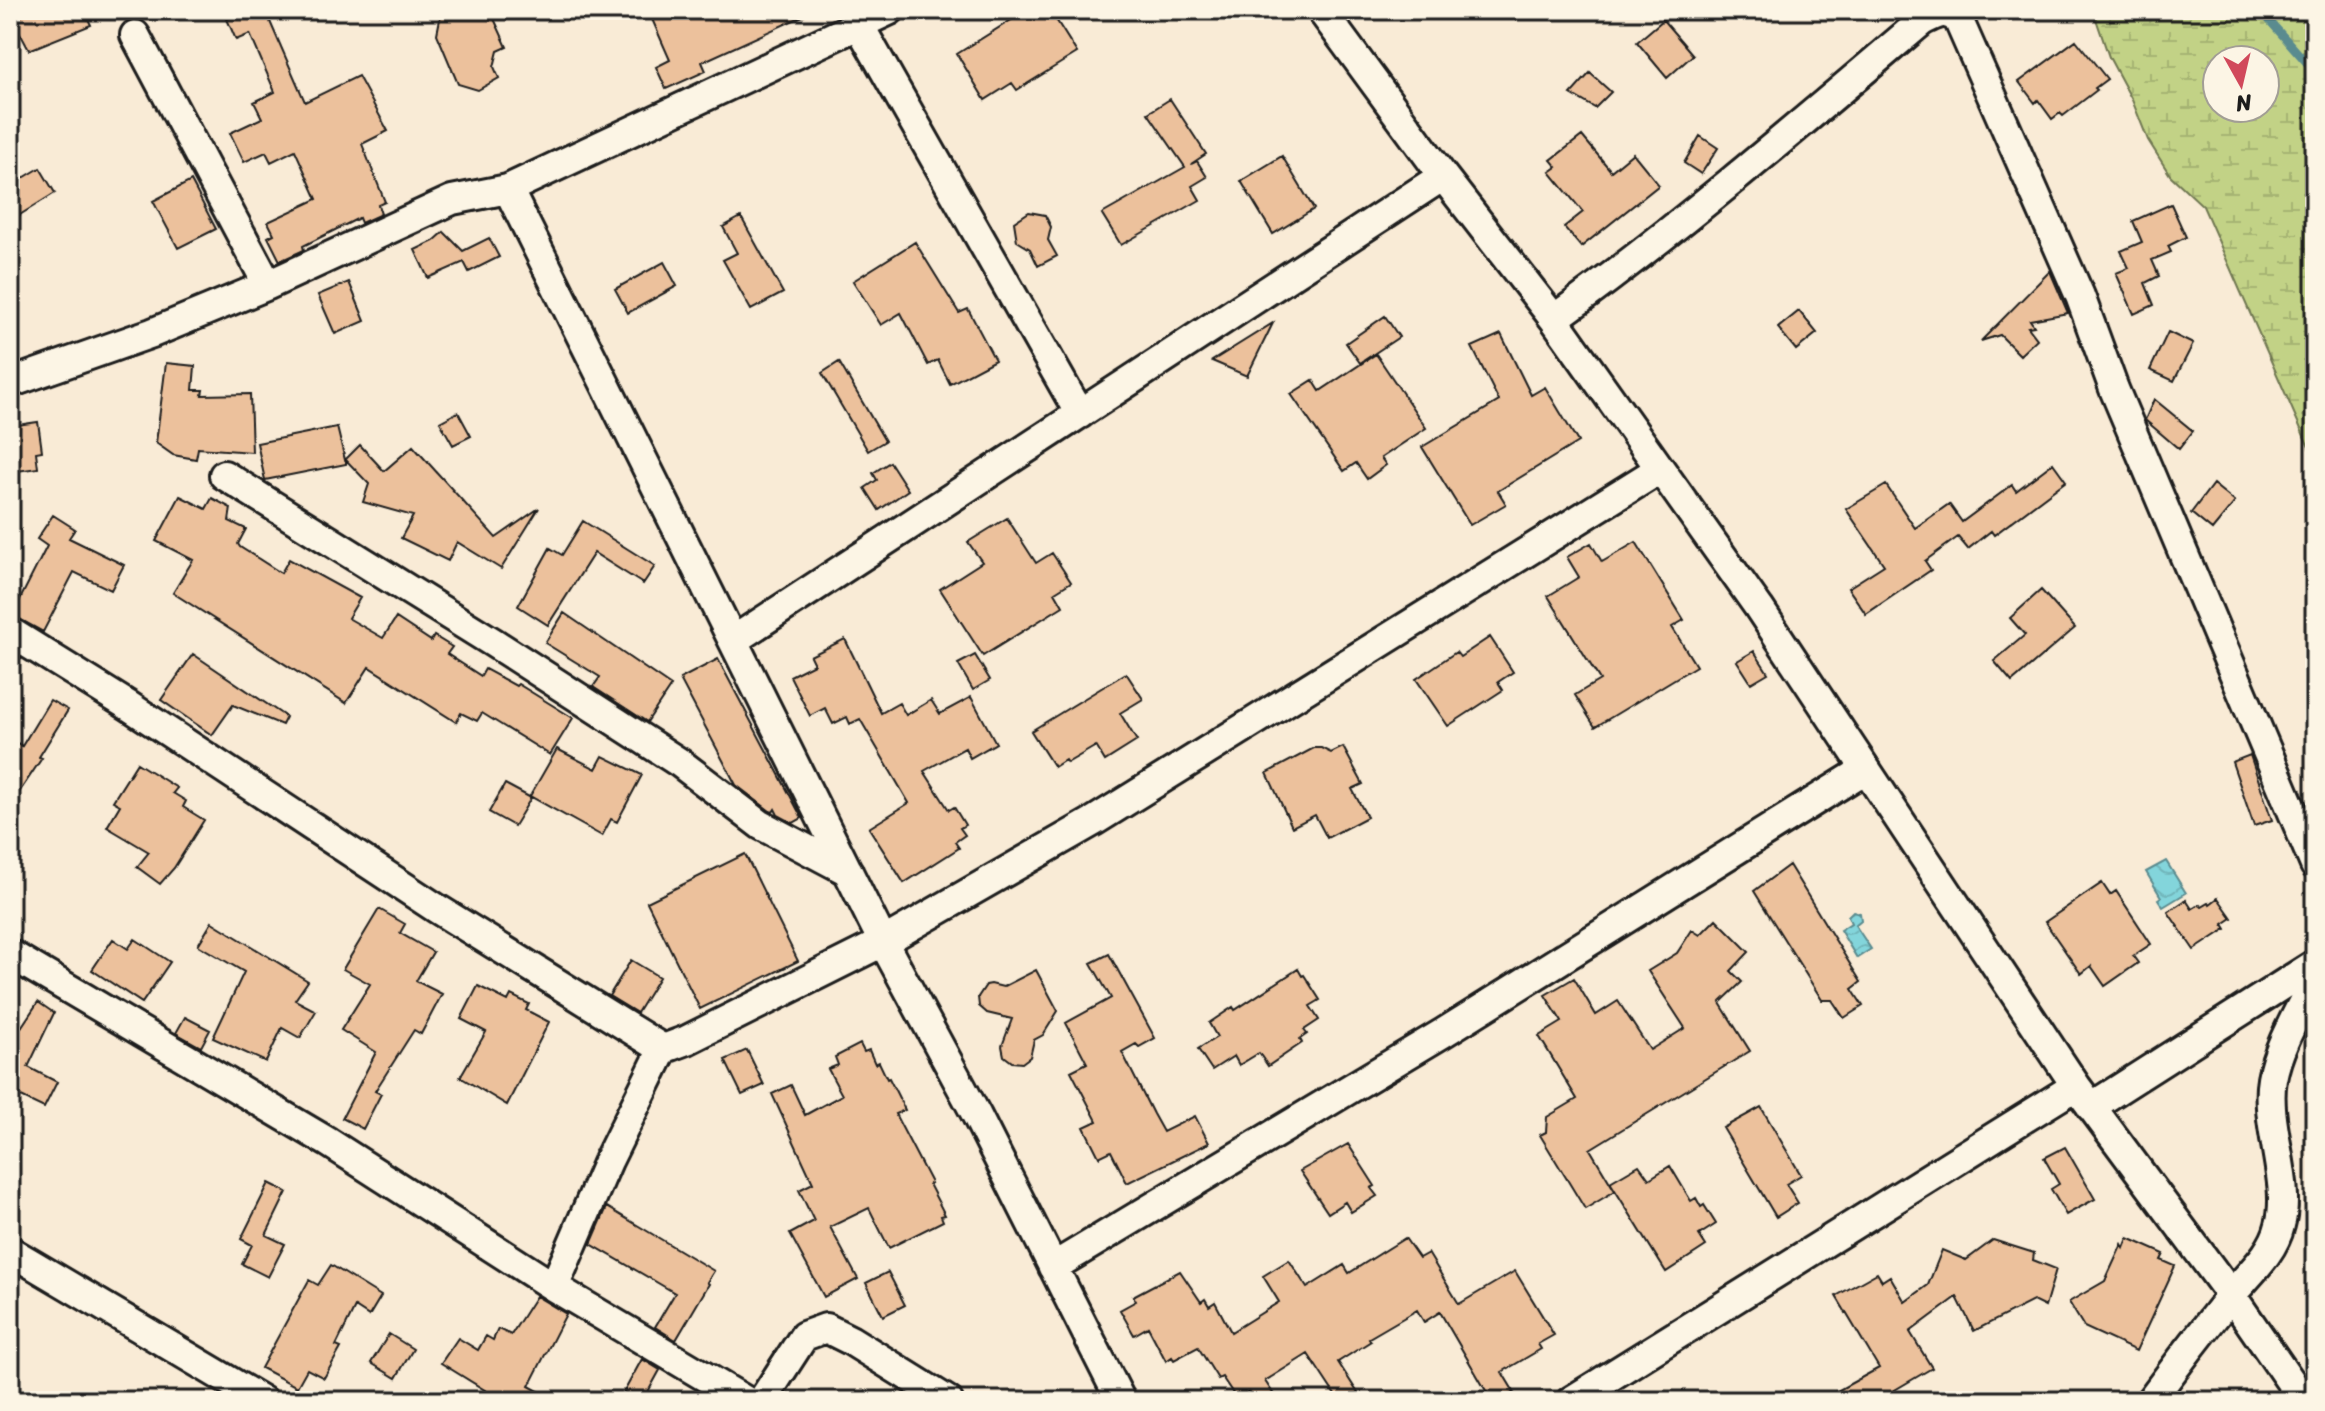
<svg xmlns="http://www.w3.org/2000/svg" width="2325" height="1411" font-family="Sriracha,sans-serif">
	<style>
		.wetland { fill: url(#wetland-marsh); stroke: #6f7751; stroke-width: 2; fill-rule: evenodd }
		.water { fill: url(#water-waves); stroke: #5a8b8f; stroke-width: 2 }
		.lines { fill: none; stroke-linecap: round; stroke-linejoin: round }
		.stream { stroke: #5a8b8f; stroke-width: 8 }
		.building { fill: #ecc19c; stroke: #1c1c1c; stroke-width: 2 }
		.minor-casing { stroke: #1c1c1c; stroke-width: 34 }
		.minor { stroke: #fcf5e5; stroke-width: 28 }
	</style>
	<defs>
		<pattern id="wetland-marsh" width="20" height="14" patternUnits="userSpaceOnUse" patternTransform="scale(2)"><rect width="20" height="14" fill="#c2d286"/><path d="M1 5h8M5 5V1M11 12h8M15 12V8" fill="none" stroke="#a6b473"/></pattern>
		<pattern id="water-waves" width="16" height="10" patternUnits="userSpaceOnUse" patternTransform="scale(2)"><rect width="16" height="10" fill="#83d5db"/><path d="M0 5q4-4 8 0t8 0" fill="none" stroke="#71b6bb"/></pattern>
	</defs>
	<rect width="100%" height="100%" fill="#f9ebd6"/>
	<filter id="ink" filterUnits="userSpaceOnUse"><feTurbulence type="fractalNoise" baseFrequency=".0125" numOctaves="2"/><feDisplacementMap in="SourceGraphic" scale="16" xChannelSelector="R" yChannelSelector="G"/><feConvolveMatrix kernelMatrix="1 2 1 2 8 2 1 2 1" color-interpolation-filters="sRGB"/></filter>
	<g filter="url(#ink)">
		<path class="wetland" d="M2093 10H2315V461L2203 206 2170 175 2148 140 2132 100 2109 57ZM2217 60H2265V108H2217Z"/>
		<path class="water" d="M2166 861 2186 893 2163 907 2158 899 2161 897 2146 872Z
			M1853 911 1860 913 1861 920 1855 925 1871 949 1857 958 1840 930 1851 923 1848 916Z"/>
		<g class="lines">
			<path class="stream" d="M2260 10 2315 72"/>
		</g>
		<path class="building" d="M33 10H84L91 25 29 50 13 20Z
			M248 10H265L305 102 358 76 388 131 362 144 385 202 378 205 381 214 361 223 359 218 303 246 304 250 280 261 268 237 274 234 268 222 317 199 295 150 271 162 266 152 244 162 230 133 262 118 254 102 275 92 250 34 236 40 227 19Z
			M453 10H468L482 17 491 12 507 47 498 51 494 67 499 78 478 90 458 84 437 34 441 14Z
			M648 10H816L702 62 706 71 666 89 656 67 670 60Z
			M1027 10H1050L1077 53 1017 90 1012 83 985 100 957 54Z
			M1663 20 1693 55 1667 78 1637 42Z
			M2076 40 2107 79 2095 88 2097 90 2063 116 2060 113 2052 119 2038 100 2035 103 2019 82Z
			M1590 73 1611 92 1595 108 1571 94Z
			M1170 99 1206 154 1191 164 1197 161 1207 177 1192 186 1200 200 1121 245 1102 214 1185 167 1148 113Z
			M1582 136 1611 171 1633 153 1659 185 1581 247 1564 227 1583 212 1550 172 1557 167 1551 160Z
			M1700 136 1718 148 1701 174 1684 163Z
			M1282 156 1314 209 1273 234 1241 181Z
			M40 168 55 193 10 221V186Z
			M191 181 216 229 178 248 153 201Z
			M2171 204 2186 237 2168 246 2171 252 2152 260 2159 276 2145 283 2154 305 2134 314 2116 273 2129 268 2121 251 2142 242 2133 221Z
			M1029 212 1045 215 1051 227 1048 240 1057 256 1038 266 1030 249 1017 241 1014 222Z
			M741 217 783 293 751 310 723 260 737 253 723 227Z
			M444 232 463 251 489 238 499 257 469 272 464 262 428 278 415 250 434 241Z
			M915 242 959 313 968 309 995 360 950 384 938 360 928 365 901 313 881 325 853 281Z
			M664 262 677 286 628 313 615 289Z
			M2050 271 2068 313 2030 320 2034 326 2028 327 2037 339 2020 355 2000 335 1981 341Z
			M349 282 365 321 335 334 318 295Z
			M1799 311 1817 333 1796 350 1778 328Z
			M1385 316 1399 337 1360 363 1346 343Z
			M1273 323 1247 376 1212 361Z
			M2168 332 2193 344 2174 381 2150 370Z
			M1501 334 1531 395 1545 387 1578 442 1498 491 1506 504 1470 525 1422 447 1499 401 1472 347Z
			M1376 354 1426 428 1381 458 1386 465 1367 479 1356 463 1344 471 1291 394 1313 380 1320 391Z
			M839 362 885 441 868 451 822 373Z
			M166 363 195 366 193 390H203L202 395 250 394 252 452 198 448 196 459 173 455 156 443Z
			M2154 399 2193 431 2179 449 2145 420Z
			M458 412 471 436 453 445 440 422Z
			M38 422 42 451 36 452 38 468 10 472V426Z
			M337 427 345 460 360 445 384 471 413 446 496 538 539 508 501 569 457 542 448 561 401 538 413 516 363 502 369 484 346 460V464L265 480 257 443Z
			M890 462 908 490 879 510 865 488 877 480 873 473Z
			M2053 463 2066 481 1994 535 1991 531 1968 549 1958 537 1925 561 1931 570 1866 614 1848 588 1884 565 1846 509 1886 485 1915 528 1949 504 1962 522 2012 485 2016 491Z
			M2213 484 2235 502 2212 530 2191 513Z
			M180 496 206 509 212 498 231 508 229 521 246 529 238 544 240 547 281 573 289 559 360 598 348 618 383 638 396 618 431 641 434 636 452 647 447 654 481 676 485 669 516 686 518 684 573 718 550 755 482 713 477 721 461 713 456 722 369 667 346 703 173 593 193 560 156 541Z
			M53 515 75 529 69 538 124 565 111 590 74 572 43 632 12 615 47 546 37 539Z
			M1007 518 1036 563 1052 553 1071 582 1055 592 1063 606 983 656 940 589 982 562 968 542Z
			M583 521 655 566 643 584 594 553 548 625 518 606 550 548 562 555Z
			M1636 542 1684 620 1672 627 1696 666 1595 727 1575 695 1600 680 1548 596 1579 577 1567 557 1591 543 1602 562Z
			M2041 590 2075 628 2012 682 1994 661 2025 635 2010 618Z
			M564 613 671 686 647 722 593 687 600 677 545 643Z
			M1490 637 1513 672 1498 682 1503 690 1448 726 1416 679 1456 652 1460 657Z
			M845 639 881 713 899 703 906 715 931 700 940 714 971 697 996 743 970 758 965 748 924 771 949 810 954 807 965 825 960 828 965 835 955 842 959 848 904 883 869 828 909 803 860 719 850 724 847 717 833 724 825 708 810 716 790 676 814 664 810 656Z
			M1754 651 1768 673 1751 683 1737 661Z
			M193 654 286 717 282 725 233 705 212 735 161 700Z
			M975 655 990 680 973 690 958 664Z
			M718 659 802 818 793 823 778 815 775 809 773 812 770 811 736 785 680 679Z
			M1126 673 1143 699 1120 713 1137 741 1105 761 1096 746 1067 763 1065 760 1054 767 1031 731Z
			M50 700 68 710 39 757 42 758 10 806V738L22 746Z
			M1343 747 1363 784 1352 789 1367 817 1327 838 1315 815 1292 827 1267 773 1314 748H1321L1331 753Z
			M557 749 596 769 603 756 642 775 617 822 611 819 602 836 530 796Z
			M2250 755 2272 820 2254 826 2232 762Z
			M137 763 177 788 173 793 186 801 183 807 204 820 174 868 160 884 137 867 149 852 107 827 120 805 113 801Z
			M505 784 531 798 514 826 489 812Z
			M745 854 798 961 700 1009 647 902Z
			M1789 865 1861 982 1852 989 1863 1006 1844 1018 1832 1000H1822L1754 891Z
			M2102 883 2110 895 2116 891 2151 944 2133 956 2138 963 2105 986 2091 966 2081 974 2045 922Z
			M2218 898 2232 918 2223 924 2226 929 2194 950 2168 912 2186 900 2192 909 2200 904 2202 906 2209 902 2210 904Z
			M379 909 405 924 400 933 433 952 416 981 442 994 421 1034 414 1030 375 1091 381 1094 363 1129 342 1118 376 1052 341 1030 370 984 343 969Z
			M1716 919 1749 952 1731 971 1742 982 1720 1003 1750 1051 1590 1149 1615 1191 1585 1209 1540 1135 1546 1132 1547 1117 1577 1099 1539 1036 1562 1022 1545 995 1574 978 1596 1015 1618 1001 1650 1050 1685 1028 1648 971 1677 953 1692 930 1700 935Z
			M212 922 308 981 295 1000 316 1011 300 1038 282 1028 266 1062 213 1038 244 972 198 945Z
			M113 939 128 949 135 939 170 962 142 1003 92 970Z
			M1109 954 1155 1038 1139 1047 1136 1044 1122 1052 1153 1114 1163 1132 1195 1116 1209 1143 1127 1183 1111 1151 1099 1157 1084 1127 1097 1121 1071 1071 1087 1063 1066 1023 1111 998 1091 963Z
			M631 960 659 977 637 1013 609 996Z
			M1298 969 1302 976 1304 975 1320 1000 1310 1006 1319 1020 1304 1030 1307 1034 1300 1039 1302 1043 1268 1066 1259 1053 1239 1065 1234 1056 1212 1070 1198 1049 1217 1037 1209 1023 1233 1007 1235 1010Z
			M1036 970 1058 1011 1043 1035 1034 1040 1030 1057 1022 1063 1012 1062 1004 1056 1002 1046 1012 1019 987 1013 979 1006 978 997 986 985 991 984 1003 987Z
			M478 986 508 1001 511 995 529 1004 526 1010 549 1022 507 1105 460 1077 486 1032 461 1019Z
			M38 1002 54 1013 28 1067 57 1082 44 1108 17 1095V1092L10 1106V1044Z
			M185 1017 210 1030 201 1047 176 1033Z
			M860 1044 864 1052 869 1050 875 1064 879 1062 887 1079 889 1078 905 1110 895 1114 931 1183 929 1184 945 1215 941 1216 943 1221 889 1248 869 1208 830 1227 858 1279 824 1297 790 1234 814 1221 799 1190 813 1183 772 1094 791 1085 805 1115 842 1095 828 1069 838 1065 835 1057Z
			M747 1050 764 1085 742 1095 725 1060Z
			M1761 1107 1801 1175 1786 1184 1798 1203 1776 1217 1723 1128Z
			M1348 1144 1375 1186 1371 1188 1377 1196 1351 1212 1345 1202 1328 1213 1300 1171Z
			M2065 1147 2095 1199 2066 1215 2051 1189 2059 1184 2044 1158Z
			M1639 1165 1649 1179 1670 1166 1691 1201 1696 1198 1701 1207 1704 1205 1716 1224 1699 1235 1706 1246 1666 1272 1610 1182Z
			M269 1183 287 1192 266 1235 285 1244 268 1277 242 1264 252 1245 241 1239Z
			M607 1207 714 1271 707 1282 709 1284 676 1340 655 1327 675 1293 591 1244Z
			M1405 1238 1419 1258 1428 1253 1459 1304 1515 1271 1554 1335 1538 1344 1541 1349 1502 1372 1514 1392 1498 1401H1492L1440 1312 1424 1322 1417 1310 1369 1338 1371 1341 1338 1362 1363 1401H1339L1308 1354 1265 1381 1278 1401H1255L1248 1392 1236 1398 1222 1377 1218 1379 1198 1347 1174 1360 1172 1357 1166 1361 1148 1327 1134 1335 1120 1310 1136 1301 1133 1296 1180 1271 1201 1302 1205 1299 1209 1306 1215 1302 1231 1332 1279 1302 1263 1276 1289 1260 1307 1288 1344 1265 1349 1273Z
			M2128 1238 2164 1254 2161 1260 2175 1266 2136 1351 2084 1327 2069 1302 2105 1281 2122 1244 2124 1248Z
			M1993 1240 2034 1253 2033 1260 2056 1269 2045 1307 2033 1301 1974 1331 1957 1297 1910 1332 1932 1368 1876 1401H1819L1879 1368 1836 1296 1877 1273 1882 1281 1890 1276 1905 1302 1928 1285 1942 1250 1966 1260Z
			M331 1265 381 1296 369 1316 355 1307 336 1346 341 1348 324 1378 307 1369 297 1387 261 1368 309 1280 318 1285Z
			M888 1272 905 1305 883 1316 866 1283Z
			M536 1296 566 1314 529 1386 557 1401H488L491 1394 441 1363 458 1338 478 1350 486 1336 493 1340 498 1329 511 1335Z
			M389 1334 413 1349 396 1378 371 1363Z
			M642 1359 660 1370 643 1401H619Z"/>
		<g class="lines">
			<defs>
				<path id="minor" d="M1321 10 1443 176 1554 319 1759 608 2076 1086 2231 1295 2304 1401
					M859 25 1080 414
					M135 35 268 285
					M508 189 883 942 977 1116 1121 1401
					M1554 319C1682 226 1802 123 1922 21 1936 14 1945 8 1958 19L2080 296 2114 389 2315 865
					M10 383 152 333 268 285 452 200 508 189 890 10
					M224 475 494 643 680 763 761 825 848 871
					M10 632 129 706 436 908 663 1049
					M734 640 1443 176
					M10 954 328 1142 554 1287 746 1401
					M2091 1107 2315 964
					M10 1251 263 1401
					M1053 1267 1443 1033 1864 770
					M554 1287 608 1161 663 1049 687 1040 883 942 1094 821 1660 469
					M762 1401 804 1336 826 1328 850 1340 948 1401
					M1571 1401 2076 1086
					M2150 1401C2175 1367 2201 1333 2228 1299 2246 1276 2273 1255 2280 1225 2292 1183 2264 1123 2272 1079 2278 1045 2300 1010 2315 979"/>
			</defs>
			<use href="#minor" class="minor-casing"/>
			<use href="#minor" class="minor"/>
		</g>
	</g>
	<rect width="2325" height="1411" fill="none" stroke="#fcf5e5" stroke-width="40"/>
	<rect x="20" y="20" width="2285" height="1371" fill="none" stroke="#1c1c1c" stroke-width="3" filter="url(#ink)"/>
	<g transform="translate(2241 84) rotate(172)"><circle r="38" fill="#fcf5e5" stroke="#a29e95" stroke-width="2"/>
	<path d="M0-6L14 30L0 20L-14 30Z" fill="#d1495b"/>
	<text y="-12" font-size="22" font-weight="bold" text-anchor="middle" fill="#1c1c1c">N</text>
	</g>
</svg>
